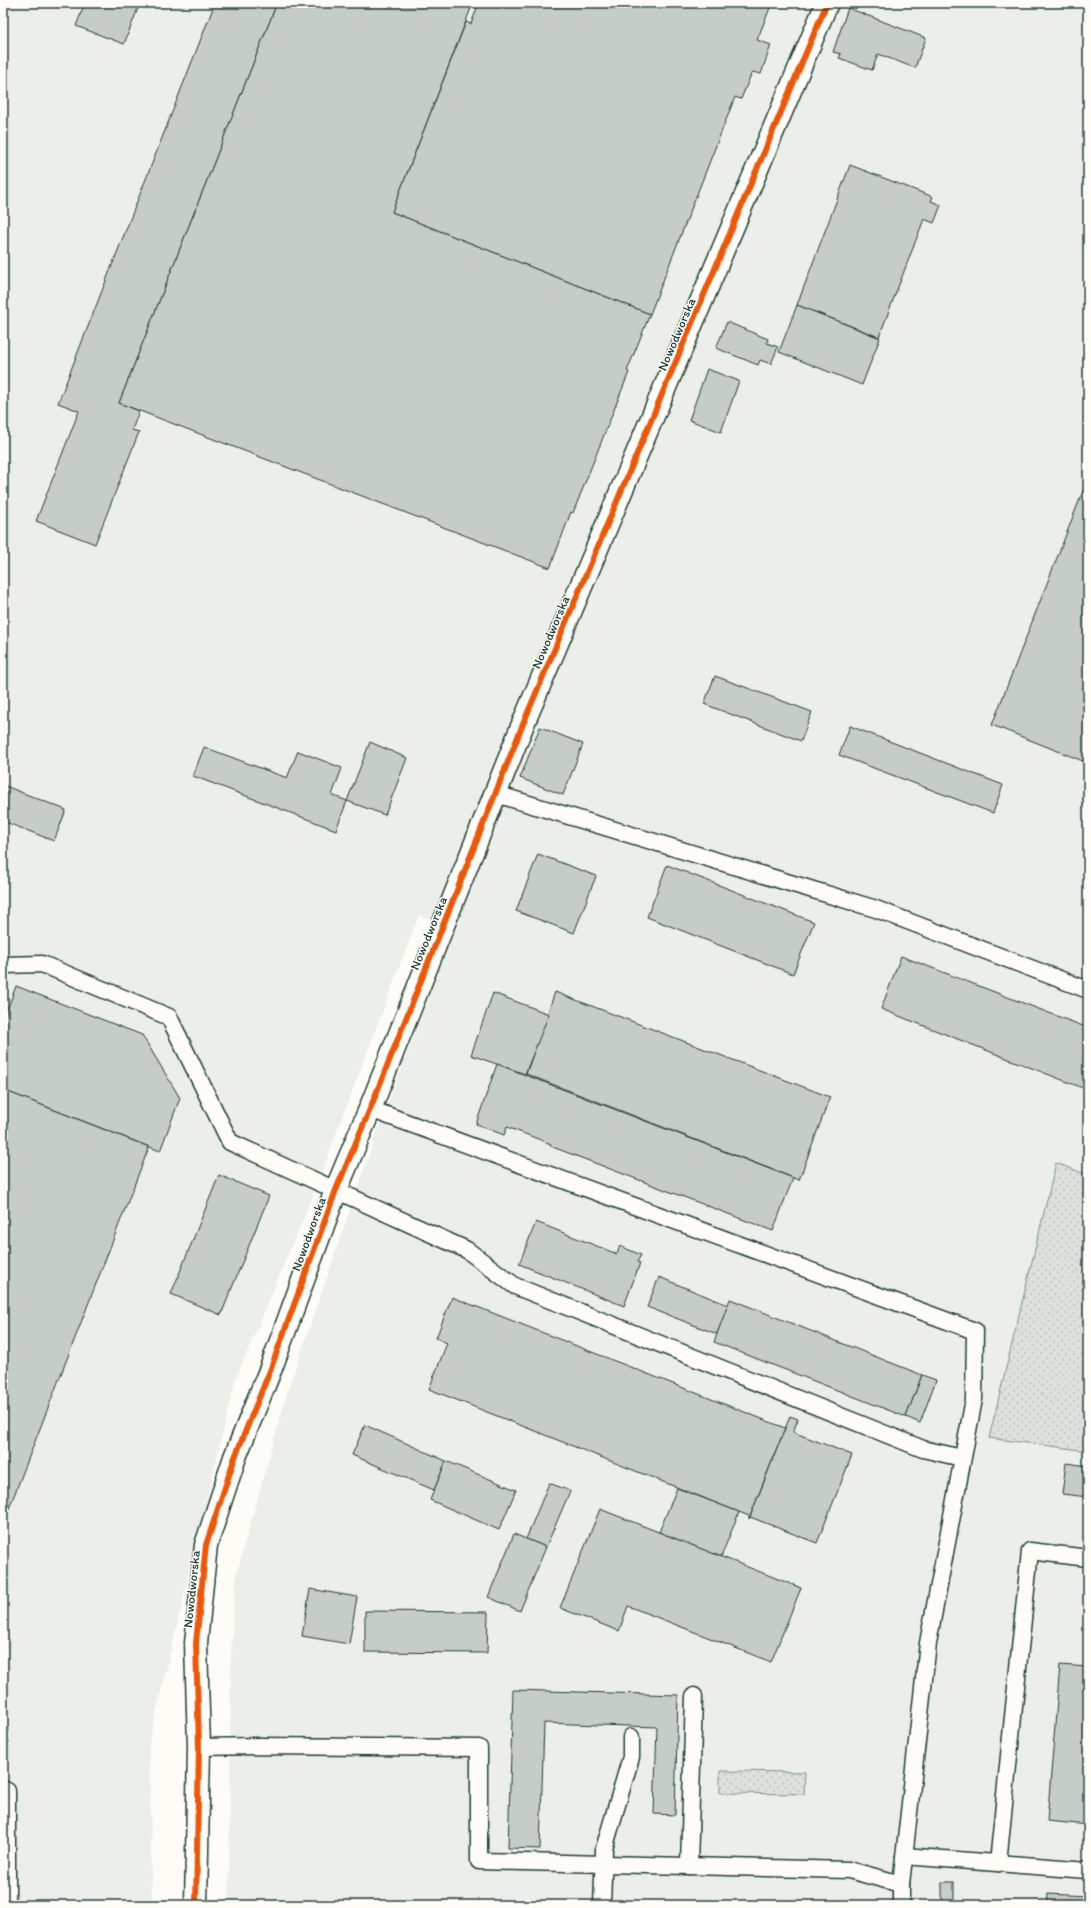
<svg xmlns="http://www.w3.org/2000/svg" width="1091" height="1908" viewBox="0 0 1091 1908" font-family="Itim,sans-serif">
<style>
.built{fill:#eceee9}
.green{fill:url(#green-dots);stroke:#7e8e88}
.building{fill:#c6cdc7;stroke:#1f3d34}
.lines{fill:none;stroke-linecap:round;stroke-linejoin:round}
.lane-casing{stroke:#1f3d34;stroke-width:19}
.street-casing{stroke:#1f3d34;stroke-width:25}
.lane{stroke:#fdfcf7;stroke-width:16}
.street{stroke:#fdfcf7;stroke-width:22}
.cycleway-casing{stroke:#fdfcf7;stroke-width:8}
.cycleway{stroke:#e8590c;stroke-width:6}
.labels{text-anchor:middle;stroke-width:3;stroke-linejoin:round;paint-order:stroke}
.street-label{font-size:13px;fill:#1f3d34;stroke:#fdfcf7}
</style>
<defs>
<pattern id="green-dots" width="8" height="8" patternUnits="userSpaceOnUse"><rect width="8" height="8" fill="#dde0db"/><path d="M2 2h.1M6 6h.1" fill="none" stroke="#bdc1bd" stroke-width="1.8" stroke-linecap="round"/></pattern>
</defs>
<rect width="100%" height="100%" fill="#fdfcf7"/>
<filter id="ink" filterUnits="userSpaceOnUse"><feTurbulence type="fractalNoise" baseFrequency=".025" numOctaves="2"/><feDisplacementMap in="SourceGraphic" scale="8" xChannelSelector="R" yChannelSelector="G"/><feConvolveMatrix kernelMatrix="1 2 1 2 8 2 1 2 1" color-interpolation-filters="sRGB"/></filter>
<g filter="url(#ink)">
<!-- built -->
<polygon class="built" points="3,3 1088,3 1088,1175 1057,1163 989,1438 1088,1451 1088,1905 229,1905 231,1657 236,1575 288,1390 379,1126 455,929 419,915 311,1200 235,1381 149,1742 152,1905 3,1905"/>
<!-- green -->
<g class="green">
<polygon points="1056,1163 1088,1175 1088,1451 989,1438"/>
<polygon points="720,1771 805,1772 804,1794 720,1793"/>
</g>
<!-- building -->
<g class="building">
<polygon points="85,3 140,3 124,44 76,26"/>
<polygon points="215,3 277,3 119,403 139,411 132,430 139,432 95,544 36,521 79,411 58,403"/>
<polygon points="277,3 473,3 392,212 650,314 627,371 629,372 573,513 571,512 550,568 119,403"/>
<polygon points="479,3 772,3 757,40 771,45 761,74 752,72 741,99 735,97 650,314 392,212 466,22 471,24"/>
<polygon points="848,8 926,38 915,68 878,54 872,70 839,58 841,54 833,52"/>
<polygon points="850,165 933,197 931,201 941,205 934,223 924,219 879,337 797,305"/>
<polygon points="797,305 880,338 862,385 779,352"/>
<polygon points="727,322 768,339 767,343 778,347 771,364 760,360 758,365 716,348"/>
<polygon points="707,369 739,381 721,432 689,420"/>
<polygon points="1088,478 1088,763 992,725"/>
<polygon points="715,676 812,712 801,741 704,704"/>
<polygon points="850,726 1003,785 993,813 839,755"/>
<polygon points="540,727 583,744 563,795 520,778"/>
<polygon points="370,742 407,758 385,815 347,801"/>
<polygon points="204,747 287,778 298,751 342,768 332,795 347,801 336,830 193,776"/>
<polygon points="3,785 66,810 54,841 3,821"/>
<polygon points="538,854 596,876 574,933 516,911"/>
<polygon points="667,865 814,922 793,974 647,917"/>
<polygon points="901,956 1088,1028 1088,1090 881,1009"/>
<polygon points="16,986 142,1035 180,1098 160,1151 3,1090 3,1021"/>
<polygon points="555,992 830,1097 799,1180 526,1074"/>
<polygon points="493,993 549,1014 525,1074 471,1055"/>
<polygon points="497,1064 793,1178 773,1231 550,1146 551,1144 507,1127 504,1135 476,1124"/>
<polygon points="3,1090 149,1147 3,1524"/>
<polygon points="219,1175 269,1196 221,1315 171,1294"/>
<polygon points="536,1222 617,1254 620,1246 641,1255 637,1262 640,1263 624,1306 519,1264"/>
<polygon points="659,1277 728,1305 717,1334 647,1307"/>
<polygon points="452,1297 785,1428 749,1519 749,1516 429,1389 447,1343 436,1338"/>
<polygon points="730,1299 922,1375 906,1417 714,1342"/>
<polygon points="922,1375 936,1380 920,1423 906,1417"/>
<polygon points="790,1416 798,1419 793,1432 852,1455 817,1543 750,1517"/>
<polygon points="365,1425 446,1461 434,1490 352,1455"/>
<polygon points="446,1461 516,1490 499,1530 430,1500"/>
<polygon points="1066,1463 1088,1466 1088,1497 1062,1494"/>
<polygon points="549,1483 570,1491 546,1547 526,1539"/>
<polygon points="677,1488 739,1512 721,1557 659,1532"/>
<polygon points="600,1509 801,1588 771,1662 628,1606 619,1631 560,1608"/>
<polygon points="514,1534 546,1547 520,1611 488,1597"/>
<polygon points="310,1589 357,1597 349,1644 302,1636"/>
<polygon points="365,1611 488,1612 487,1653 365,1652"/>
<polygon points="1060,1665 1088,1667 1088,1825 1047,1821"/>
<polygon points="513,1690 678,1695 675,1815 654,1814 657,1727 544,1723 540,1849 508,1848"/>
<rect x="942" y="1882" width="12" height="23"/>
<polygon points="1048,1894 1088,1896 1088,1905 1047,1905"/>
</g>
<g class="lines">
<!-- lane casing -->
<g class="lane-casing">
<g id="lane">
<polyline points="496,794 876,909 1088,990"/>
<polyline points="3,965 42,964 169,1017 230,1142 467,1250 515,1286 923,1449 962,1458"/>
<polyline points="370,1109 975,1331 974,1399 928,1643 901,1884 901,1905"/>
<polyline points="199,1747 260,1746 479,1748 479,1861 849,1870 901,1884"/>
<polyline points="3,1789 7,1791 7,1905"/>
<polyline points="904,1856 1088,1870"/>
<polyline points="998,1863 1030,1551 1088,1558"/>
<polyline points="689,1866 694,1696"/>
<polyline points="602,1905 604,1849 631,1757 631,1737"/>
</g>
</g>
<!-- street casing -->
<g class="street-casing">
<polyline id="street" points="196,1905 199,1747 196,1643 206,1545 235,1457 271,1368 336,1190 370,1109 523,724 827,3"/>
</g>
<!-- lane -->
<use href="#lane" class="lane"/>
<!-- street -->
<use href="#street" class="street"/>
<!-- cycleway casing -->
<g class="cycleway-casing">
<polyline id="cycleway" points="196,1905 199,1747 196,1643 206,1545 235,1457 271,1368 336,1190 370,1109 523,724 827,3"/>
</g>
<!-- cycleway -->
<use href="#cycleway" class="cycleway"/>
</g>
</g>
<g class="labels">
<!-- street labels -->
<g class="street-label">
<text transform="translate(676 334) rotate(-67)" y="5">Nowodworska</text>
<text transform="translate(550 632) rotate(-67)" y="5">Nowodworska</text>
<text transform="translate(428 933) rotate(-68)" y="5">Nowodworska</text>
<text transform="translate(308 1234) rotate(-70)" y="5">Nowodworska</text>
<text transform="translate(191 1589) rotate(-84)" y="5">Nowodworska</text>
</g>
</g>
<!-- margin -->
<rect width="1091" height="1908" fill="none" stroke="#fdfcf7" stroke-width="16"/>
<rect x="8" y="8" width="1075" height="1892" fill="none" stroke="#1f3d34" stroke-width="1.5" filter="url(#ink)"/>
</svg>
